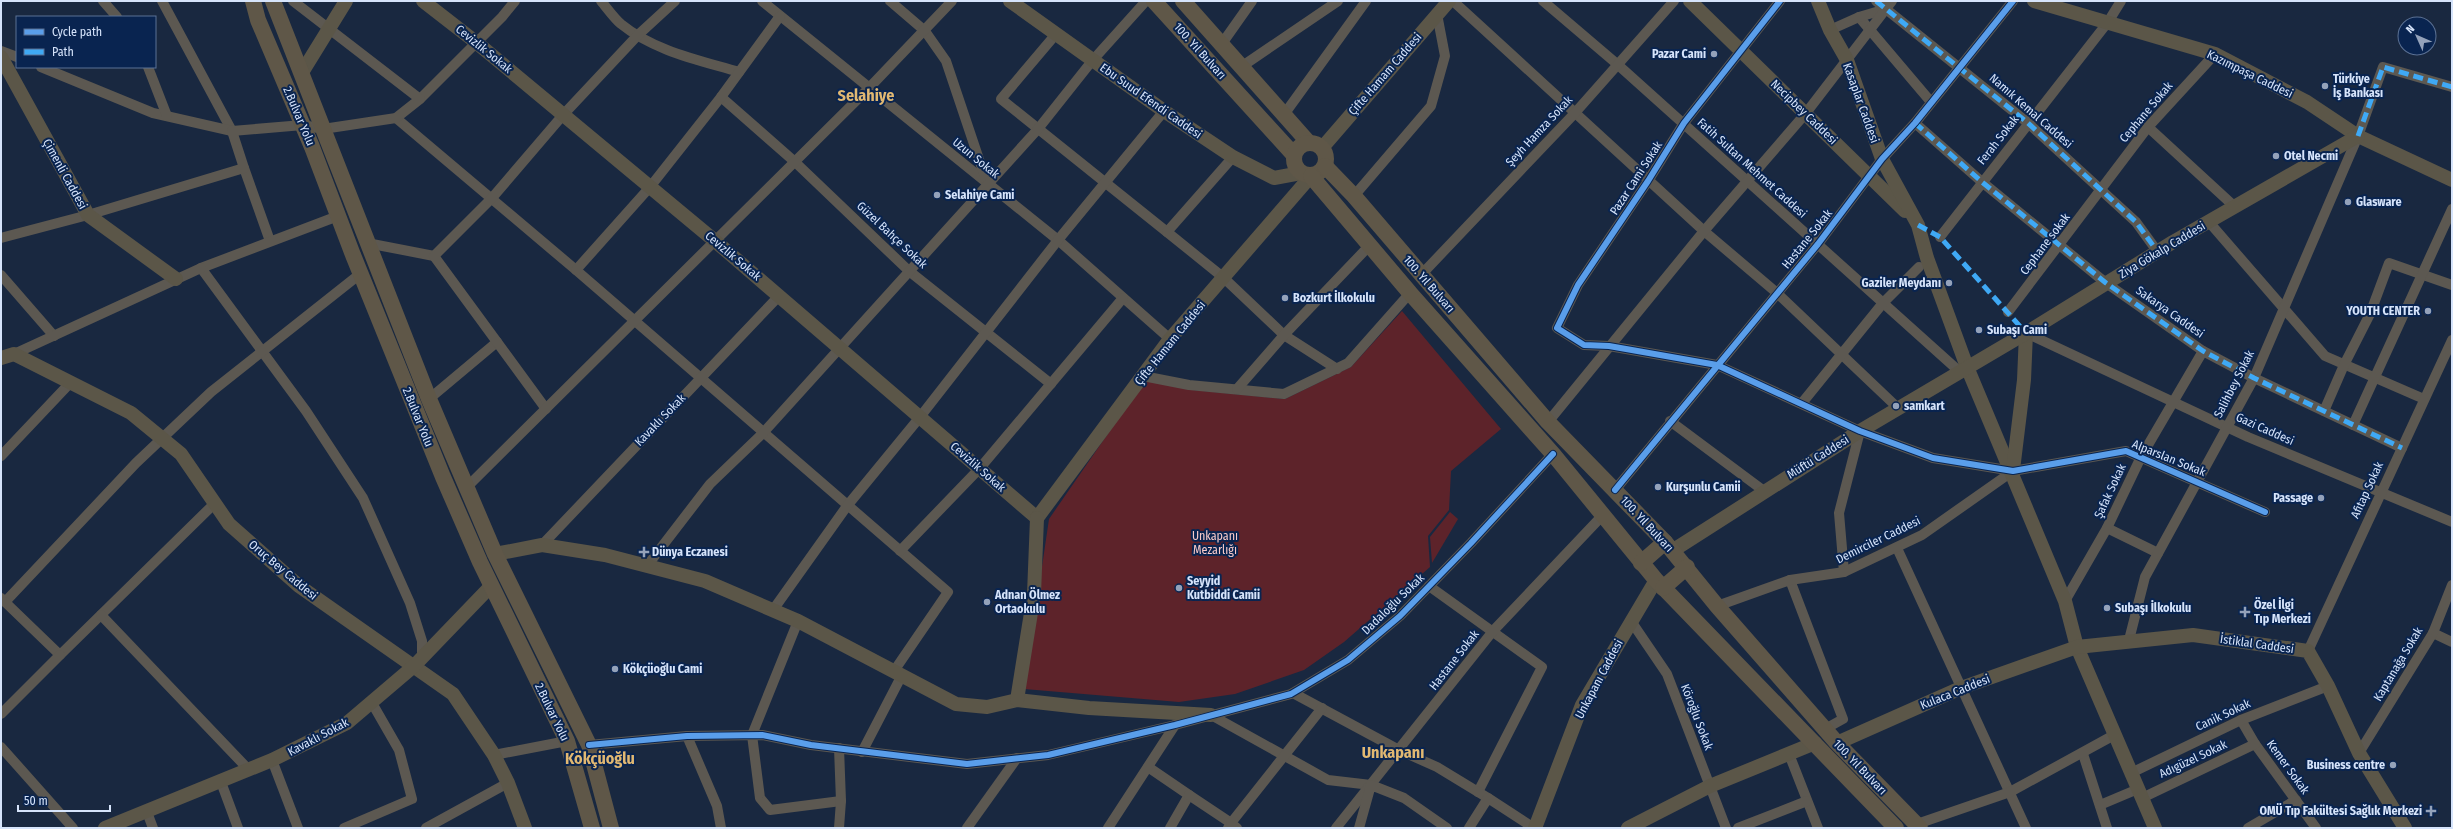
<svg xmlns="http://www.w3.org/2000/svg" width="2453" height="829" viewBox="0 0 2453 829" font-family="'Fira Sans Condensed',sans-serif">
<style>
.green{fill:#5d232a}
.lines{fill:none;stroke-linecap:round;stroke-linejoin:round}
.street{stroke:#5c5851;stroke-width:10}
.secondary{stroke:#5b5648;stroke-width:14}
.primary{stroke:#5f5748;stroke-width:16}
.quiet{stroke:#3fa9f5;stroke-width:5;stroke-dasharray:10 5;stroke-linecap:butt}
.cycleway-casing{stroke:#092450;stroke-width:8}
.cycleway{stroke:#5a9eea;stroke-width:6}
.poi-dot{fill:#94a2ba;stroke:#092450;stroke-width:1.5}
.labels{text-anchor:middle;stroke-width:4;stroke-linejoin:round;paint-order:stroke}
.street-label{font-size:12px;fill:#d6e4fb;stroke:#092450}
.poi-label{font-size:12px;font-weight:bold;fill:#d6e4fb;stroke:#092450;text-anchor:start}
.park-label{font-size:12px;fill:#f8cac9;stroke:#092450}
.district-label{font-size:16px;font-weight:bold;fill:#e1b872;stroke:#092450}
</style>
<rect width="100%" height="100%" fill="#192840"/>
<!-- green -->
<g class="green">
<polygon points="1402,311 1501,429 1451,471 1449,510 1428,536 1430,567 1344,642 1304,670 1235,694 1179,702 1024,689 1049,519 1145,380 1193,390 1285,399 1351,367"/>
<polygon points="1450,512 1458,519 1432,563 1430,537"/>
</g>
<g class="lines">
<!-- street -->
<g class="street">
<polyline points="103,1 117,17"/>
<polyline points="162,1 232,131"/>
<path d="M601 1C607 8 614 18 621 24 654 51 699 60 739 72"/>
<polyline points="762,1 1058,240 1170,339"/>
<polyline points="890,1 925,31 946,61 987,183"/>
<polyline points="1453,1 1704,231 1777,293 1899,409"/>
<polyline points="1543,1 1617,64 1960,372"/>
<polyline points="1780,1 1684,123 1648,181 1578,285 1557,328 1584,345 1609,346 1717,365 1860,431 1933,458 2013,471 2126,451 2265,512"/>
<polyline points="1876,1 2028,123 2136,222 2157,251"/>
<polyline points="1859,17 1931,102"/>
<polyline points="1830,30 1859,17 1886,9"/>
<polyline points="1056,34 1001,99 1167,232"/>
<polyline points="1221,45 1252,1"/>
<polyline points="1,51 17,57"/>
<polyline points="41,67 153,113 232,131"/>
<polyline points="148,67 167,116"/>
<polyline points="1241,67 1338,1"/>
<polyline points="721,97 795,162 909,271 1051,384"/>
<polyline points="420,99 502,17 515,1"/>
<polyline points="1283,116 1366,1"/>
<polyline points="396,118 576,270 948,592 894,671"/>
<polyline points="1915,123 1982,182 2106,283 2203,351 2254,378 2402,448"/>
<polyline points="2148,127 2235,207"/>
<polyline points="1233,157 1167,232 1224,278 1284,335 1337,369"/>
<polyline points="244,168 270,241"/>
<polyline points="1354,196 1431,106 1445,56 1437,14"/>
<polyline points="338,216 201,268 306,411 363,498 410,603 422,641 422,659"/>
<polyline points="2209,222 2325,356 2424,399"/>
<polyline points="1940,237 2108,22 2121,1"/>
<polyline points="1,238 88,215 244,168 232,131 303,125 323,129 396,118 420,99 293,1"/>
<polyline points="367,243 434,256"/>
<polyline points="576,270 650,187 721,97 780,16"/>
<polyline points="1,275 54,336"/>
<polyline points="1421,275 1574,114 1674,1"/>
<polyline points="2008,312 2148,127 2215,54"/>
<polyline points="2026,333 2248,437 2452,522"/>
<polyline points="14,354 201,268"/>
<polyline points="1143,376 1189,385 1284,394 1348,363 1410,293"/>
<polyline points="1237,389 1284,335 1370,245"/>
<polyline points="429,399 497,342"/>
<polyline points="1802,403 1883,303 1919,267"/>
<polyline points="546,409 434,256 492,198 563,115 638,35 675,1"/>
<polyline points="2324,411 2344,365 2370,314 2389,263 2452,285"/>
<polyline points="1670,421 1764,491"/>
<polyline points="1548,422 1704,231 1806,113 1892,1"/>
<polyline points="2353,425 2452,209"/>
<polyline points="1,456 71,382"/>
<polyline points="467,487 869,88 952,1"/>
<polyline points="1615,490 1818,244 1882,159 1915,123 2013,1"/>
<polyline points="2107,528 2158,553"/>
<polyline points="542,545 779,296"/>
<polyline points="1897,548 2026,828"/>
<polyline points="900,551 980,468 1123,298"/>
<polyline points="647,566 710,484 763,433 1038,129 1092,61 1146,1"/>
<polyline points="1844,572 1839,513 1860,431"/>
<polyline points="1790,580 1843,719 1825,729"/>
<polyline points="1429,586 1542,667 1478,792"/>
<polyline points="1,598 5,602 136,463 211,392 360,274"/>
<polyline points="2065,601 2107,528 2141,457 2203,351"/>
<polyline points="5,602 60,655 215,503"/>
<polyline points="1717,606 1790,580 1844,572 1922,535 2013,471"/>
<polyline points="773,610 847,506 920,417 1058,240 1164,111"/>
<polyline points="101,615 249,770"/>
<polyline points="798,621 752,735 760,798 770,810 841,801"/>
<polyline points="1631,621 1667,674 1726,828"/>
<polyline points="2433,633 2452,642"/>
<polyline points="2129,640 2145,577 2254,378 2358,136 2383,67 2452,87"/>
<polyline points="2308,651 2452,340"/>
<polyline points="1293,693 1399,750 1437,767 1488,798"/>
<polyline points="1,714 60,655"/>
<polyline points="1211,715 1328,780 1371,785"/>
<polyline points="2241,720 2255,744 2316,828"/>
<polyline points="687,736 717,806 721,828"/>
<polyline points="589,745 687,736 762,735 811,745 967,764 1048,755 1175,725 1291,694 1348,660 1400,616 1471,543 1553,454"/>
<polyline points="1,747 73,828"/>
<polyline points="839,748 841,801 839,828"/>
<polyline points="862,752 902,675"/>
<polyline points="2359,753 2433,633 2452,585"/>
<polyline points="1789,754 1818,828"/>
<polyline points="2083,754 2107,828"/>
<polyline points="494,755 567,741"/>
<polyline points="272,760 298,828"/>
<polyline points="1148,767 1189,795 1170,828"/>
<polyline points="2131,773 2241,720 2328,686"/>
<polyline points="221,782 238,828"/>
<polyline points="1189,795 1231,823 1228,828"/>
<polyline points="2142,798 2255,744"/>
<polyline points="2100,805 2138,789"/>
<polyline points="147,812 153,828"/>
<polyline points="1917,824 2010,792 2116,734"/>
<polyline points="344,828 412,799 399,750 372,703"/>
<polyline points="426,828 508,783"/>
<polyline points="967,828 1017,758"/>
<polyline points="1108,828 1175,725"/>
<polyline points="1237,828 1231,823 1322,708"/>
<polyline points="1336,828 1493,631 1602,516"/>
<polyline points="1359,828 1371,785 1404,798 1447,828"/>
<polyline points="1469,828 1488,798 1534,828"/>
<polyline points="1738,828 1807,801"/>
<polyline points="2248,828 2296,800"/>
</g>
<!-- secondary -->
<g class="secondary">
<polyline points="423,1 477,43 715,241 1037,518"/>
<polyline points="1010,1 1164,111 1233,157 1274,178 1301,173"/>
<polyline points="1690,1 1905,211"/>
<polyline points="1818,1 1830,30 1847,60 1882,159 1918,225 1927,258 1967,367 2065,601 2077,647 2155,828"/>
<polyline points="2034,1 2215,54 2307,102 2358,136 2452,180"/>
<polyline points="1,57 88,215 176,279"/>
<polyline points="301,74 346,1"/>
<polyline points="1322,148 1449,1"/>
<polyline points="1,358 14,354 131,413 181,454 229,524 299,586 453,694 494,755 508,783 525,828"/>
<polyline points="2013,470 2024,380 2026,333"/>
<polyline points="1037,518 1170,339 1311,176"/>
<polyline points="1672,551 1860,431 2026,333 2173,242 2358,136"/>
<polyline points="495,554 542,545 605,555 705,581 798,621 956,704 987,707 1017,700 1089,708 1211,715"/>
<polyline points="1017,700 1034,594 1037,518"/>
<polyline points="1837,743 1961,688 2077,647 2193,635 2308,651 2328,686 2359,753 2405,828"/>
<polyline points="105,828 272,760 347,723 414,666 491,586"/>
<polyline points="1535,828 1582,705 1656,580"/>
<polyline points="1628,828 1710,786 1815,743"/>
</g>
<!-- primary -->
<g class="primary">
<polyline points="253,1 258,20 312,147 353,255 443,477 480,562 567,741 592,828"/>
<polyline points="273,1 429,399 495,554 589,745 611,828"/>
<polyline points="1154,1 1294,155"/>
<polyline points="1183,1 1309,143"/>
<circle cx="1310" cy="159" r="16"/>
<polyline points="1325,166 1354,196 1548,422 1665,542 1717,606 1837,743 1920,828"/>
<polyline points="1311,176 1410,293 1553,454 1656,580 1896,828"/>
<polyline points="1641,563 1665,542"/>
<polyline points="1663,588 1687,567"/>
</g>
<!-- quiet -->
<g class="quiet">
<polyline points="1876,1 2028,123 2136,222 2157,251"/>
<polyline points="1915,123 1982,182 2106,283 2203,351 2254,378 2402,448"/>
<polyline points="2358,136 2383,67 2452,87"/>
<polyline points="1918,225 1940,237 2026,333"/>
</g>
<!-- cycleway casing -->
<g class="cycleway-casing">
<g id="cycleway">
<polyline points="1780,1 1684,123 1648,181 1578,285 1557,328 1584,345 1609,346 1717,365 1860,431 1933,458 2013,471 2126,451 2265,512"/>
<polyline points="1615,490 1818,244 1882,159 1915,123 2013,1"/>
<polyline points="589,745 687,736 762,735 811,745 967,764 1048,755 1175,725 1291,694 1348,660 1400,616 1471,543 1553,454"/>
</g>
</g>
<!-- cycleway -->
<use href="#cycleway" class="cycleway"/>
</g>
<!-- markers -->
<g class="poi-dot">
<circle cx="1714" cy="54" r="4"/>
<circle cx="2325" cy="86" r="4"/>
<circle cx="2276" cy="156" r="4"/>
<circle cx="937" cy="195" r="4"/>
<circle cx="2348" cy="202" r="4"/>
<circle cx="1949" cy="283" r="4"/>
<circle cx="1285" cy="298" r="4"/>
<circle cx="2428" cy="311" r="4"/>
<circle cx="1979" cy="330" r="4"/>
<circle cx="1896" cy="406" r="4"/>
<circle cx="1658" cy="487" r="4"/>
<circle cx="2321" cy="498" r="4"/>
<path d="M642 546h4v4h4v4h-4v4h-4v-4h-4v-4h4z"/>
<circle cx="1179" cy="588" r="4"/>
<circle cx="987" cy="602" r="4"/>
<circle cx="2107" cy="608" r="4"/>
<path d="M2243 606h4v4h4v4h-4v4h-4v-4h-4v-4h4z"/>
<circle cx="615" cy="669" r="4"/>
<circle cx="2393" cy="765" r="4"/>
<path d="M2429 805h4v4h4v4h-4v4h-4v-4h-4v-4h4z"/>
</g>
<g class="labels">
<!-- street labels -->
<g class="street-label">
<text transform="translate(484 49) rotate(39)" y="4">Cevizlik Sokak</text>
<text transform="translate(1200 51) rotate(48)" y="4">100. Yıl Bulvarı</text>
<text transform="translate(1385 74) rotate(-49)" y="4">Çifte Hamam Caddesi</text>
<text transform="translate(2250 74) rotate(26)" y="4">Kazımpaşa Caddesi</text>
<text transform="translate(1151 101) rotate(35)" y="4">Ebu Suud Efendi Caddesi</text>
<text transform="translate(1861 103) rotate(70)" y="4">Kasaplar Caddesi</text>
<text transform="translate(2031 111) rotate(41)" y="4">Namık Kemal Caddesi</text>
<text transform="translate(1804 112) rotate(44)" y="4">Necipbey Caddesi</text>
<text transform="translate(2146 112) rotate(-50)" y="4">Cephane Sokak</text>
<text transform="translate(299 116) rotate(67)" y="4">2.Bulvar Yolu</text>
<text transform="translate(1539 131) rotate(-47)" y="4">Şeyh Hamza Sokak</text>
<text transform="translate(1998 140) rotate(-52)" y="4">Ferah Sokak</text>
<text transform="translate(976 158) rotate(39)" y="4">Uzun Sokak</text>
<text transform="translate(1752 168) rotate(42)" y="4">Fatih Sultan Mehmet Caddesi</text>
<text transform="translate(65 174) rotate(61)" y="4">Çimenli Caddesi</text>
<text transform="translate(1636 178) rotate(-57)" y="4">Pazar Cami Sokak</text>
<text transform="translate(892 235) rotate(43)" y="4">Güzel Bahçe Sokak</text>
<text transform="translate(1807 239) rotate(-51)" y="4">Hastane Sokak</text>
<text transform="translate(2045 244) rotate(-53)" y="4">Cephane sokak</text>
<text transform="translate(2162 250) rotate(-31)" y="4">Ziya Gökalp Caddesi</text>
<text transform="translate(733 256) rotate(40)" y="4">Cevizlik Sokak</text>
<text transform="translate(1429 284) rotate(49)" y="4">100. Yıl Bulvarı</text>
<text transform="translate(2170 312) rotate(35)" y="4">Sakarya Caddesi</text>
<text transform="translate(1170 343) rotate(-51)" y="4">Çifte Hamam Caddesi</text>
<text transform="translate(2234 384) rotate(-63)" y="4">Salihbey Sokak</text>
<text transform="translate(418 417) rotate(68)" y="4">2.Bulvar Yolu</text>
<text transform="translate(660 420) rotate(-46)" y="4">Kavaklı Sokak</text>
<text transform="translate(2265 429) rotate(24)" y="4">Gazi Caddesi</text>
<text transform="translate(1818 457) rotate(-32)" y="4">Müftü Caddesi</text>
<text transform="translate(2169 458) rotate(22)" y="4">Alparslan Sokak</text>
<text transform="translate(978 467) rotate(41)" y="4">Cevizlik Sokak</text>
<text transform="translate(2367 490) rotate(-65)" y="4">Afitap Sokak</text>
<text transform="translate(2110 491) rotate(-65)" y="4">Şafak Sokak</text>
<text transform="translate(1647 524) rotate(47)" y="4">100. Yıl Bulvarı</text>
<text transform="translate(1878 540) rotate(-26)" y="4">Demirciler Caddesi</text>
<text transform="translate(283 570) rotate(40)" y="4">Oruç Bey Caddesi</text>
<text transform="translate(1393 604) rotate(-44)" y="4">Dadaloğlu Sokak</text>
<text transform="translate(2257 644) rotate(8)" y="4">İstiklal Caddesi</text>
<text transform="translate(1454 660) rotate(-52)" y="4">Hastane Sokak</text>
<text transform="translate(2398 664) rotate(-59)" y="4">Kaptanağa Sokak</text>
<text transform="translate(1599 679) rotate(-62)" y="4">Unkapanı Caddesi</text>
<text transform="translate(1955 692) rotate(-22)" y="4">Kulaca Caddesi</text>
<text transform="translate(552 712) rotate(64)" y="4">2.Bulvar Yolu</text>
<text transform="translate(2223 715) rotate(-25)" y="4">Canik Sokak</text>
<text transform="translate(1697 717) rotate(69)" y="4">Köroğlu Sokak</text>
<text transform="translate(318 737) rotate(-28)" y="4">Kavaklı Sokak</text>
<text transform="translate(2193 759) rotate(-25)" y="4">Adıgüzel Sokak</text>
<text transform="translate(1860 767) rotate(46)" y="4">100. Yıl Bulvarı</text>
<text transform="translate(2288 767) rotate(54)" y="4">Kemer Sokak</text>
</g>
<!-- poi labels -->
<g class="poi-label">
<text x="1706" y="58" text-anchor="end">Pazar Cami</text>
<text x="2333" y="83">Türkiye<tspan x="2333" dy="14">İş Bankası</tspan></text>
<text x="2284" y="160">Otel Necmi</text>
<text x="945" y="199">Selahiye Cami</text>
<text x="2356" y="206">Glasware</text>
<text x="1941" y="287" text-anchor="end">Gaziler Meydanı</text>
<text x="1293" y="302">Bozkurt İlkokulu</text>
<text x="2420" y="315" text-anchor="end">YOUTH CENTER</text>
<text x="1987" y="334">Subaşı Cami</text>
<text x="1904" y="410">samkart</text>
<text x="1666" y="491">Kurşunlu Camii</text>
<text x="2313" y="502" text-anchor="end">Passage</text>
<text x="652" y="556">Dünya Eczanesi</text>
<text x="1187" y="585">Seyyid<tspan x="1187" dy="14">Kutbiddi Camii</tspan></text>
<text x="995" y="599">Adnan Ölmez<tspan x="995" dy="14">Ortaokulu</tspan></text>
<text x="2254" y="609">Özel İlgi<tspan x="2254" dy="14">Tıp Merkezi</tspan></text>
<text x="2115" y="612">Subaşı İlkokulu</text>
<text x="623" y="673">Kökçüoğlu Cami</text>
<text x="2385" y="769" text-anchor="end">Business centre</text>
<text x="2422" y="815" text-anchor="end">OMÜ Tıp Fakültesi Sağlık Merkezi</text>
</g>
<!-- park labels -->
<g class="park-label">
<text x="1215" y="540">Unkapanı<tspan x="1215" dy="14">Mezarlığı</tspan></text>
</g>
<!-- district labels -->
<g class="district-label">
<text x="866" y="101">Selahiye</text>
<text x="1393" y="758">Unkapanı</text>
<text x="600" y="764">Kökçüoğlu</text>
</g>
</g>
<!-- border -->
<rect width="2453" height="829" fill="none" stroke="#d6e4fb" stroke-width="4"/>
<!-- legend -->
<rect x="16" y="16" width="140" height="52" fill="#092450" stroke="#5b7194"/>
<rect x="24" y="29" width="20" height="6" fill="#5a9eea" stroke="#5b7194"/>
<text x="52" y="36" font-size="12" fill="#d6e4fb">Cycle path</text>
<rect x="24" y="49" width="20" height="6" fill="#3fa9f5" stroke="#5b7194"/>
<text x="52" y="56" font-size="12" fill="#d6e4fb">Path</text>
<!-- north arrow -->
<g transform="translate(2417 36) rotate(315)"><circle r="19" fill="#092450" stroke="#5b7194"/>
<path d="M0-3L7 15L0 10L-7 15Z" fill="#94a2ba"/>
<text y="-6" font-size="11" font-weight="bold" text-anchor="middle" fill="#d6e4fb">N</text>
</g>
<!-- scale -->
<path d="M18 805v6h92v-6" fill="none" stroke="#d6e4fb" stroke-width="2"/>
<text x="24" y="805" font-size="12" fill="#d6e4fb" stroke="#092450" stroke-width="3" paint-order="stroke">50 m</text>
</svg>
